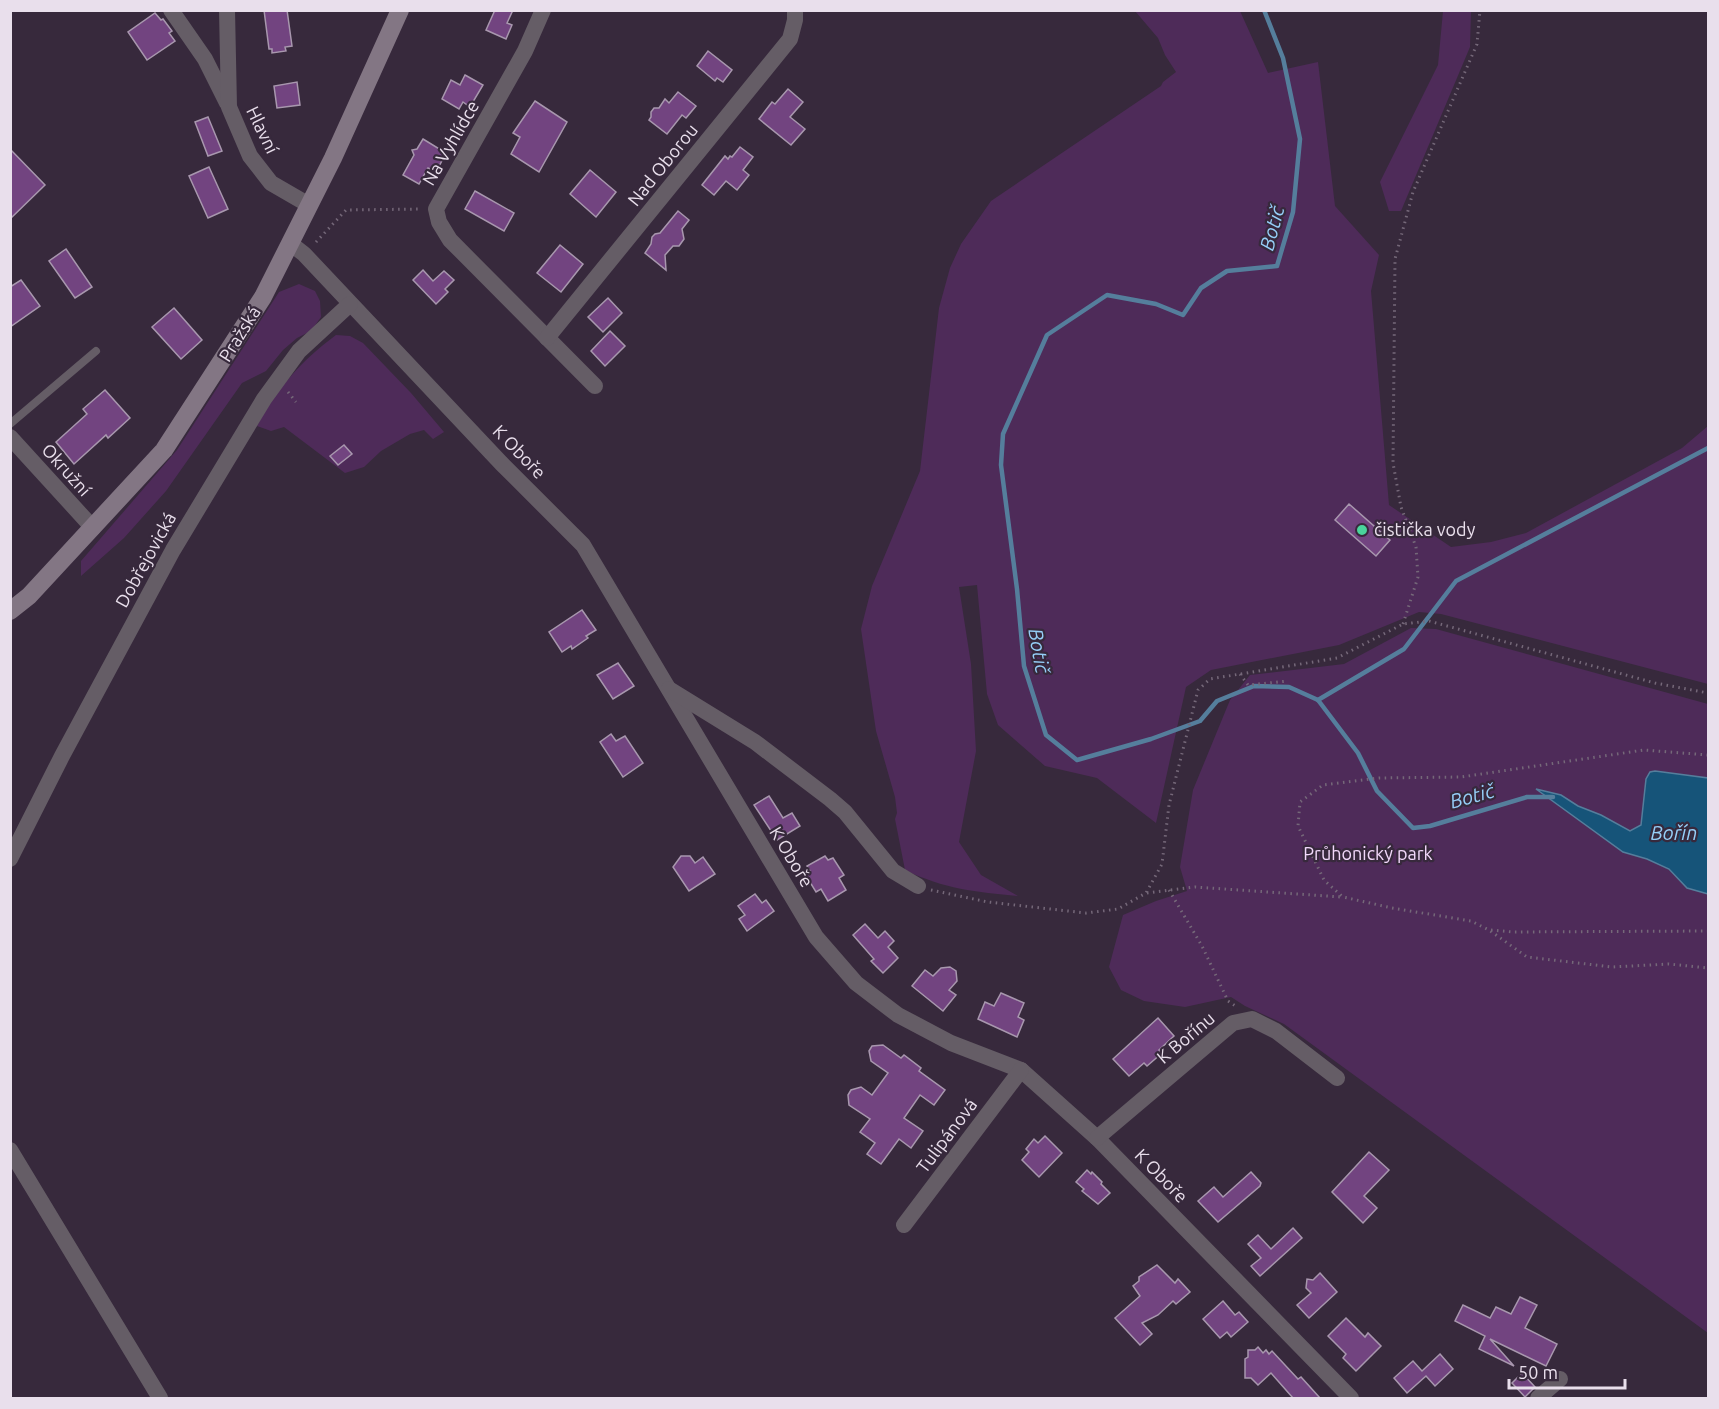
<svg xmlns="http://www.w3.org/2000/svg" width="1719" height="1409" viewBox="0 0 1719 1409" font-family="Ubuntu,sans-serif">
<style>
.green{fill:#4e2b59}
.water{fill:#165479;stroke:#557e9c;stroke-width:1.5}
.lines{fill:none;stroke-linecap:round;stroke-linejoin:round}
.stream{stroke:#557e9c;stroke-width:4.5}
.building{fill:#724480;stroke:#a897ae;stroke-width:1.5}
.path{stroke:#756879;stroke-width:3;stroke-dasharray:1.5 4.5;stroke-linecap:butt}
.lane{stroke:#655d66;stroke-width:8}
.street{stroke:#655d66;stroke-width:16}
.secondary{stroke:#837684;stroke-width:18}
.poi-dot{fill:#4ad49c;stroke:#37293c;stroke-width:2}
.labels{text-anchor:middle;stroke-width:4.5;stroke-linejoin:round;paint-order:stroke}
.street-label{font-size:18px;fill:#e9dfec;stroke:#37293c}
.poi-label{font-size:18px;fill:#e9dfec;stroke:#37293c;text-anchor:start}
.park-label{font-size:18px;fill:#f2d8fb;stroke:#37293c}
.water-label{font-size:20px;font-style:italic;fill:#96cff8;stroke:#37293c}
</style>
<rect width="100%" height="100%" fill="#37293c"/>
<!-- green -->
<g class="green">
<path d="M1135 11H1240L1268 73 1318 62 1335 206 1379 255 1371 291 1389 505 1451 547 1491 542 1526 533 1682 448 1708 426V684L1441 614 1419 612 1339 645 1211 670 1186 687 1156 823 1097 778 1045 766 998 725 987 694 977 585 959 587 971 664 976 751 959 842 981 875 1018 896C976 892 944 889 905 870L895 819 897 813 895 797 876 731 861 629 872 586 920 471 939 308 950 268 961 244 991 201 1161 86 1163 82 1176 72 1165 55 1158 38Z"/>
<polygon points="1443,11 1471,11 1470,47 1401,211 1389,211 1380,182 1438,65"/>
<polygon points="299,284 315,291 320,301 321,317 311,331 297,338 283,350 266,371 242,383 166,491 124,538 81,576 81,561 177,450 279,292"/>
<path d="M336 335 350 336 363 343 411 393 444 432 433 439 424 430 410 434 381 451 364 467 345 473 284 427 271 431 257 426C278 387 301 361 336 335Z"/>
<polygon points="1411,628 1436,629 1708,704 1708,778 1655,771 1650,772 1646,780 1642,825 1630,831 1601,815 1578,806 1561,795 1623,852 1647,859 1669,869 1687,888 1708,894 1708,1333 1284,1024 1245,1006 1231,997 1185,1007 1144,1001 1121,990 1109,967 1123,915 1156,901 1187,891 1180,867 1193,790 1230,700 1250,675 1344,664"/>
</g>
<!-- water -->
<polygon class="water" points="1655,771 1708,778 1708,894 1687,888 1669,869 1647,859 1623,852 1536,789 1561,795 1578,806 1601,815 1630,831 1641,825 1646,779 1650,772"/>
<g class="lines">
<!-- stream -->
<g class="stream">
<polyline points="1264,10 1283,58 1300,139 1293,212 1277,266 1227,271 1201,288 1183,315 1156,304 1107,295 1047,335 1003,434 1001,465 1017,589 1024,666 1046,735 1077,760 1151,739 1200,721 1217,701 1254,686 1289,687 1318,700 1358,753 1377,791 1413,828 1430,826 1527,797 1553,797"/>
<polyline points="1318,700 1404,649 1456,581 1708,448"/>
</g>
</g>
<!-- building -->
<g class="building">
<polygon points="264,10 287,10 292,46 285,47 286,51 272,53 272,49 269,49"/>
<polygon points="495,10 513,10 507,23 512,25 506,39 486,30"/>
<polygon points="155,13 161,20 163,19 172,31 169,33 175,41 147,60 128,32"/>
<polygon points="708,51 732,70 723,82 717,78 715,81 697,66"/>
<polygon points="465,75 483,85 470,107 463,102 459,109 442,99 451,80 460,85"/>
<polygon points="297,82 300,105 277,108 274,86"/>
<polygon points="788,89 803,102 790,117 805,129 791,145 759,119 772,102 775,104"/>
<polygon points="678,92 696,106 686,118 682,115 667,134 649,120 651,117 651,112 654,108 659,108 665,99 669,103"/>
<polygon points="535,101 567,122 539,172 511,154 520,137 513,133"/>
<polygon points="208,117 222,151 208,156 195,122"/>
<polygon points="423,139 446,153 436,172 428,168 419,184 403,175 414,155 412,150 417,149"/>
<polygon points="740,147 753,157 743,170 749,175 737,190 726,181 714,195 702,185 725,156 728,159 730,156 732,157"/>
<polygon points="10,149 45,185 10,219"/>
<polygon points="209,167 228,209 208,218 189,176"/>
<polygon points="590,170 616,192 596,217 570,194"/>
<polygon points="475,191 514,213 504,231 465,209"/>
<polygon points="678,211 689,220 682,229 684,239 679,246 673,246 665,255 666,270 645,253 651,244 652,237 655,234 660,233"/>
<polygon points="560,245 583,264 561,292 537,273"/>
<polygon points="66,249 92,287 75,298 49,261"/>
<polygon points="423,270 433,281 444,271 454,280 445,289 448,292 436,304 413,280"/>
<polygon points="21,280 40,306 10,327 10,287"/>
<polygon points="608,298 622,313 603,332 588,317"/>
<polygon points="174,308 202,340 181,359 152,327"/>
<polygon points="610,331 625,346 605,366 591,351"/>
<polygon points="105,390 130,418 108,438 106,435 74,464 56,442 87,414 83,409"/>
<polygon points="344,445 352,454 338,465 330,456"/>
<polygon points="1349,504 1390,540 1376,556 1335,520"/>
<polygon points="582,610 596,630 586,636 588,638 572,649 571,646 562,652 549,632"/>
<polygon points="618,663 634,686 613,699 597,675"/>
<polygon points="611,734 616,741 625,736 643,763 623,777 600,742"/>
<polygon points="769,796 783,818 792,813 800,826 777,840 754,805"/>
<polygon points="681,856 690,856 695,863 703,857 715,874 689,891 673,867"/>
<polygon points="825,856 828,860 833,858 844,875 839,878 846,890 828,901 821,889 816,892 805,874 810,871 807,866"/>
<polygon points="755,894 762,903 766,900 774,911 747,931 739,919 745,915 738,906"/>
<polygon points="865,924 878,938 885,931 894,941 888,947 898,958 883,973 871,961 874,959 853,935"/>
<polygon points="950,967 956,971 957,981 949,990 956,995 943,1011 912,986 925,970 933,976 941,968"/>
<polygon points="1001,993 1024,1003 1018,1017 1024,1020 1017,1037 978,1019 985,1002 994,1006"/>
<polygon points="1158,1018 1174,1036 1159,1050 1162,1053 1147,1066 1144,1063 1129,1076 1113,1059"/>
<polygon points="883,1045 901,1058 904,1055 921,1068 919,1071 945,1090 934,1105 920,1095 904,1118 923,1131 911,1148 899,1139 881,1164 867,1154 875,1143 860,1132 870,1119 849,1105 848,1095 851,1090 861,1087 872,1095 888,1073 871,1061 869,1051 872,1046"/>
<polygon points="1045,1136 1062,1153 1039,1177 1022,1160 1029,1152 1026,1149 1034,1139 1038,1143"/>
<polygon points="1369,1152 1389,1170 1364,1196 1377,1208 1363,1223 1332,1192"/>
<polygon points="1087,1170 1091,1174 1092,1172 1102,1182 1101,1184 1110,1193 1098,1204 1082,1191 1084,1189 1076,1182"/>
<polygon points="1251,1172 1261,1183 1260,1186 1218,1222 1198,1201 1214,1187 1223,1197"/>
<polygon points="1293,1228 1302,1238 1260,1276 1251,1266 1261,1258 1248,1244 1258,1235 1271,1249"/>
<polygon points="1157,1265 1175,1283 1178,1279 1190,1292 1176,1304 1173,1301 1158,1315 1142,1323 1152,1334 1140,1345 1115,1318 1140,1296 1133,1286 1139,1281 1139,1277"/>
<polygon points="1320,1273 1337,1292 1309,1318 1297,1305 1311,1293 1306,1288 1307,1279 1313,1280"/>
<polygon points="1520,1297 1537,1305 1525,1328 1557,1344 1546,1366 1490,1339 1514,1366 1479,1349 1485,1336 1455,1321 1463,1305 1490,1318 1496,1307 1511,1314"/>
<polygon points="1223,1301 1235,1315 1239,1312 1248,1322 1231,1337 1227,1332 1220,1338 1203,1319"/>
<polygon points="1346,1318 1365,1337 1368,1333 1381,1346 1356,1371 1343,1358 1346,1354 1328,1336"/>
<polygon points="1258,1347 1263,1353 1266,1350 1269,1354 1272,1351 1298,1379 1301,1377 1320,1398 1293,1398 1271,1373 1258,1385 1251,1378 1245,1378 1245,1359 1248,1357 1248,1350 1255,1350"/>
<polygon points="1440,1354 1453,1369 1435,1386 1426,1376 1407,1393 1394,1378 1413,1361 1422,1371"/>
<polygon points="1522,1373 1535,1387 1525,1397 1512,1383"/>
</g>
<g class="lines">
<!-- path -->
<g class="path">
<polyline points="316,242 346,210 422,209"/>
<polyline points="288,392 296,402"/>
<polyline points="1403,624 1418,577 1416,547 1401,507 1393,463 1395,259 1413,192 1477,44 1480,10"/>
<polyline points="1240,674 1248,685 1288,681"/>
<polyline points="1708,755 1644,750 1461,777 1379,778 1323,785 1300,802 1298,826 1324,880 1343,897 1392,908 1471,921 1489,930 1527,957 1612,967 1669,964 1708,968"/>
<polyline points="931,890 988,902 1086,913 1118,909 1146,893 1162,864 1169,805 1198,690 1210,679 1337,658 1403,624 1429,621 1655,683 1708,693"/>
<polyline points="1169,890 1202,946 1228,1001 1237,1007"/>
<polyline points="1147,893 1195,887 1341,897"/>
<polyline points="1491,930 1513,932 1708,931"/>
</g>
<!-- lane -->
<polyline class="lane" points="10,424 96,351"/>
<!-- street -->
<g class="street">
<polyline points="171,10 205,59 227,103"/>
<polyline points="227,10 229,107 250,156 271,183 309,205"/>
<polyline points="543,10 525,51 436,209 439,222 450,240 595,386"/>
<polyline points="290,243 304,254 501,463 583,545 816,937 856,983 898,1015 951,1043 1021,1070 1097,1138 1351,1398"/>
<polyline points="547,338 790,39 795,20 795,10"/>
<polyline points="10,437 93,528"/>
<polyline points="669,689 755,742 830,799 845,812 893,871 918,886"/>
<polyline points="10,859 62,756 173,550 264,399 299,351 350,304"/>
<polyline points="1097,1138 1233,1023 1252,1019 1276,1031 1337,1078"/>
<polyline points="10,1150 160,1398"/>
<polyline points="904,1225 1021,1070"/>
<polyline points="1538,1398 1560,1379"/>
</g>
<!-- secondary -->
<polyline class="secondary" points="10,611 29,596 164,450 263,297 333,158 400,10"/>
</g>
<!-- markers -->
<circle class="poi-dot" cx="1362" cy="530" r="6"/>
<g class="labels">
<!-- street labels -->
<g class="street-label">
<text transform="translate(262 130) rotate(64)" y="6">Hlavní</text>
<text transform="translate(451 143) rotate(-60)" y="6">Na Vyhlídce</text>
<text transform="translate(663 165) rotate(-51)" y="6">Nad Oborou</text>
<text transform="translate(240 334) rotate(-58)" y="6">Pražská</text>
<text transform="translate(519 452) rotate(46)" y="6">K Oboře</text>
<text transform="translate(66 470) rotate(48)" y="6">Okružní</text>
<text transform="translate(146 560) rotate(-61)" y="6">Dobřejovická</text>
<text transform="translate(791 857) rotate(59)" y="6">K Oboře</text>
<text transform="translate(1186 1038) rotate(-40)" y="6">K Bořínu</text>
<text transform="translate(947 1136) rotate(-53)" y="6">Tulipánová</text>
<text transform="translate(1161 1176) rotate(46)" y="6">K Oboře</text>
</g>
<!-- poi labels -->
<g class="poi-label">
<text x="1374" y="536">čistička vody</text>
</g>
<!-- park labels -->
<g class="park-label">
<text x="1368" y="860">Průhonický park</text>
</g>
<!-- water labels -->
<g class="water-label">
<text transform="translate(1272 228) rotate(-75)" y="7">Botič</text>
<text transform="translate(1039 651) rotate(80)" y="7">Botič</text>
<text transform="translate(1472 796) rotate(-15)" y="7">Botič</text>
<text x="1674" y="840">Bořín</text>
</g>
</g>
<!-- border -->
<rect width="1719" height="1409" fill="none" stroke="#e9dfec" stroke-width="24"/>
<!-- scale -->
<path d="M1509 1379v9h116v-9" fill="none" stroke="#e9dfec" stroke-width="3"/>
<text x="1518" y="1379" font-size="18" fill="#e9dfec" stroke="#37293c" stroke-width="4.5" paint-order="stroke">50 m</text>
</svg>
